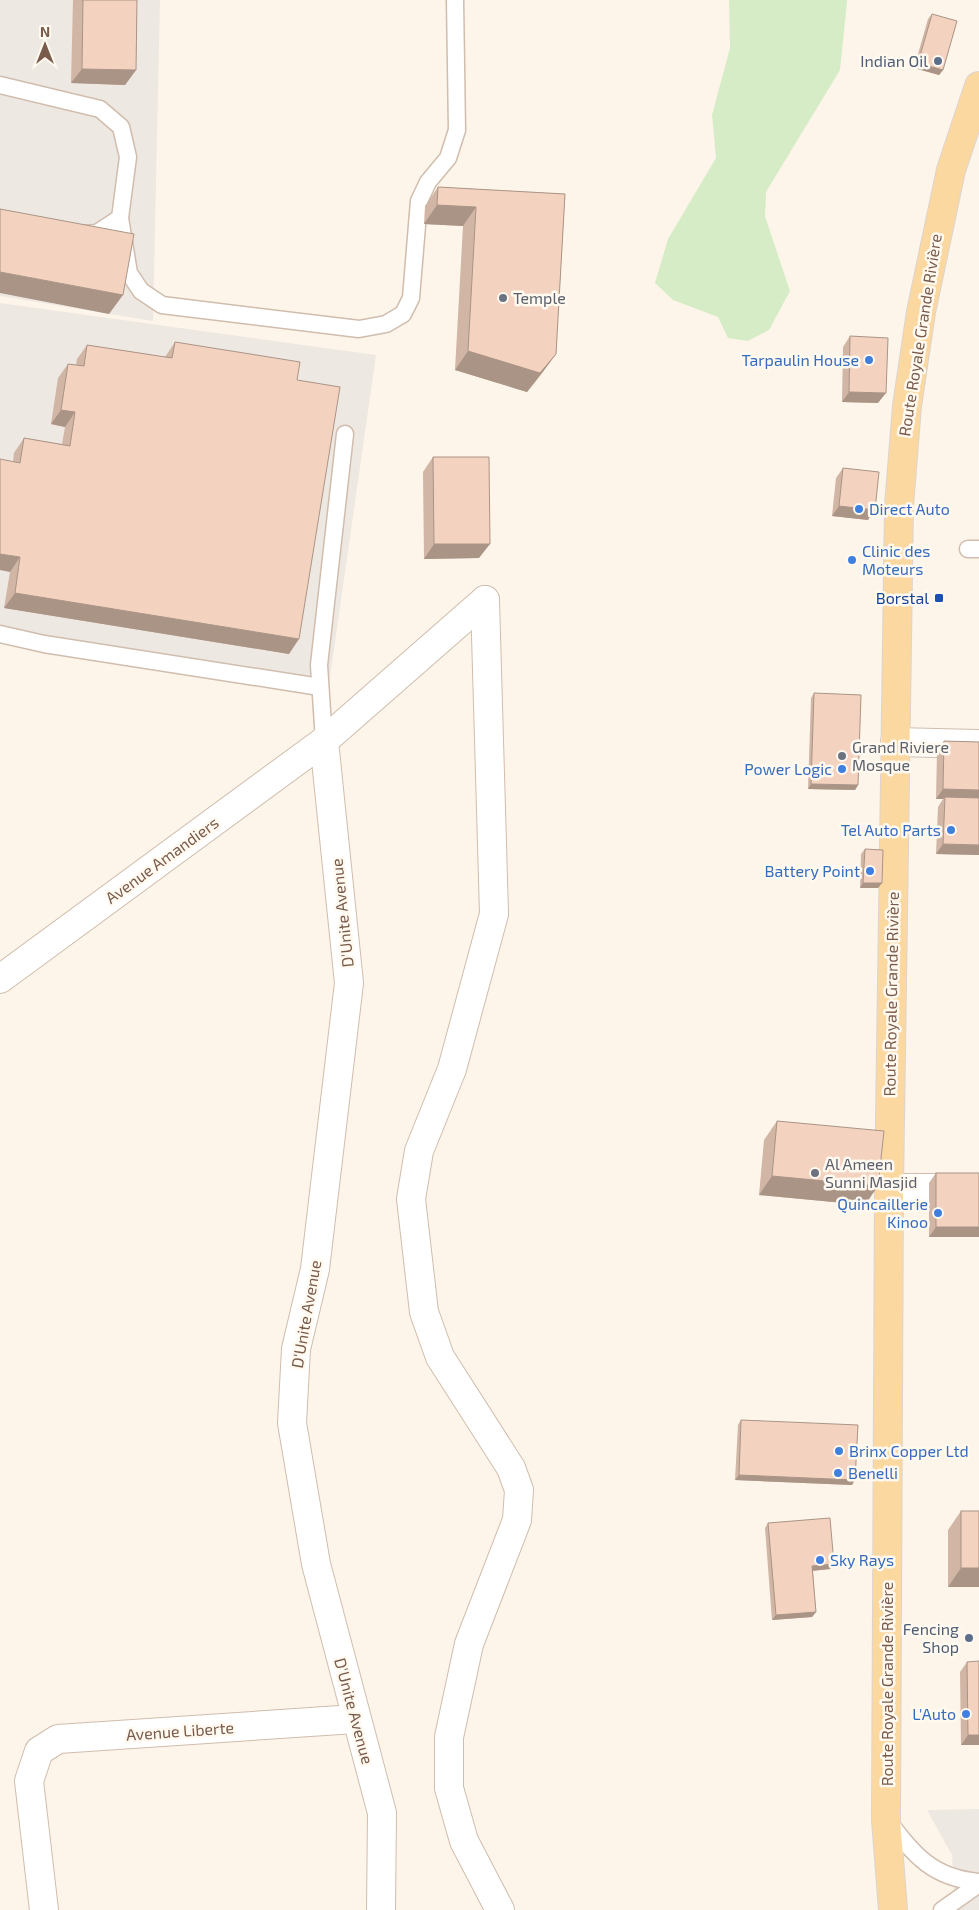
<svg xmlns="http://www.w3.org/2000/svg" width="979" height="1910" viewBox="0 0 979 1910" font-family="'Exo 2',sans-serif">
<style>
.industrial{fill:#eee8e2}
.green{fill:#d6ecc6}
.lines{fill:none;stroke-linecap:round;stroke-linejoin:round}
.service-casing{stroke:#d0bdad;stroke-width:19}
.minor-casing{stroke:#d0bdad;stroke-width:30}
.primary-casing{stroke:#dcd4d0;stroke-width:30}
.service{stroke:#fff;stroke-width:16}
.minor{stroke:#fff;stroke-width:28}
.primary{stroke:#fcd8a1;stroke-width:28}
.wall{fill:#d1b5a5}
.shaded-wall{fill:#aa9486}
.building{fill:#f3d3c0;stroke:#aa9486}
.service-dot{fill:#5c6f8a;stroke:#fff9f0;stroke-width:2}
.worship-dot{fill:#6b7280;stroke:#fff9f0;stroke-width:2}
.shop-dot{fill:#3f7fe0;stroke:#fff9f0;stroke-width:2}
.transit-dot{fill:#1a4fb4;stroke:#fff9f0;stroke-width:2}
.labels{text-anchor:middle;stroke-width:5;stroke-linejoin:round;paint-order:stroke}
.service-label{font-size:16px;fill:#4e5e75;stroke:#fff9f0;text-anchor:end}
.worship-label{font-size:16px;fill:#5b616d;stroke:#fff9f0;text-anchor:start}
.street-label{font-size:16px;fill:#795b4b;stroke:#fff9f0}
.shop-label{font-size:16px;fill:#366cbe;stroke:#fff9f0;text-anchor:end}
.transit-label{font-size:16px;fill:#164399;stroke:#fff9f0;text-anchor:end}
</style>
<rect width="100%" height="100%" fill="#fdf5e9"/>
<!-- industrial -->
<g class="industrial">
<polygon points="0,0 160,0 153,321 0,296"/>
<polygon points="0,303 376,355 329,684 0,637"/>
<polygon points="979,1809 979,1910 955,1910 952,1855 927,1810"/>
</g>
<!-- green -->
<polygon class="green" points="729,0 847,0 847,2 840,70 766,192 765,216 790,291 769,330 748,341 728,338 718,317 673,300 655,283 668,239 716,158 712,115 730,48"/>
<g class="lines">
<!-- service casing -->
<g class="service-casing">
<g id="service">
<polyline points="0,85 100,109 121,127 128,157 120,218 97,233 85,234"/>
<polyline points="120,218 129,273 141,291 162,305 359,329 386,324 403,314 411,298 419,201 428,182 448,158 457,130 455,0"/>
<polyline points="968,549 979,549"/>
<polyline points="0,634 44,644 320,687"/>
<polyline points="324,741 319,665 345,434"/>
<path d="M888 1821C915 1856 933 1878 979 1882"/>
<polyline points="942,1910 979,1884"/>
</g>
</g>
<!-- minor casing -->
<g class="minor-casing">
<g id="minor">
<polyline points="485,600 494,914 452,1069 419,1151 411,1199 424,1312 440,1357 511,1468 519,1490 517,1520 469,1644 449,1737 449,1788 464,1841 500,1910"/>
<polyline points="324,741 349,983 315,1269 296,1349 292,1423 316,1564 382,1813 381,1910"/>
<polyline points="895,742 979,744"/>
<polyline points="0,979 324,741 485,600"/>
<polyline points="889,1188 979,1188"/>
<polyline points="44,1910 29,1781 39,1751 58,1739 355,1719"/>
</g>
</g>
<!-- primary casing -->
<g class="primary-casing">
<polyline id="primary" points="893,1910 886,1820 889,1188 899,506 907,406 921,312 951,170 979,86"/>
</g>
<!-- service -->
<use href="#service" class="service"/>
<!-- minor -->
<use href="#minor" class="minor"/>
<!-- primary -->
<use href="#primary" class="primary"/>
</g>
<!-- wall -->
<g class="wall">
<polygon points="73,0 137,0 136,70 125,85 71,83"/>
<polygon points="932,14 943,70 939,75 914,68 928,19"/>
<polygon points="438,187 565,194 556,354 542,373 527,392 455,370 463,226 424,224 425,206"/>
<polygon points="850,336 878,403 842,402 843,347"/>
<polygon points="175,342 297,380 289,654 4,608 10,572 13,462 14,453 24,438 62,444 65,427 51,424 58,378 68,364 76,365 77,359 87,345 165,357"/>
<polygon points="433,457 479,558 424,559 423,472"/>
<polygon points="843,468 868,520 832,516 836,478"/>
<polygon points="814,693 858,785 855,790 808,789 811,698"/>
<polygon points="944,741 979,742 979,855 936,854 938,807 943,799 936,799 937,751"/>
<polygon points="865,849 882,883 878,888 860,888 861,854"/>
<polygon points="777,1121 865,1205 759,1195 764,1140"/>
<polygon points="936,1173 979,1237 929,1237 929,1183"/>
<polygon points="741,1420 852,1485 735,1480 738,1425"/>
<polygon points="961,1511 979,1587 948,1587 948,1530"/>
<polygon points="768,1523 830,1569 813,1571 816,1612 812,1617 772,1620 765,1528"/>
<polygon points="967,1662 979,1745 961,1745 960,1672"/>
</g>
<!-- shaded-wall -->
<g class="shaded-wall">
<polygon points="918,63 943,70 939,75 914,68"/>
<polygon points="82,69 136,70 125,85 71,83"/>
<polygon points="437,205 476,207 463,226 424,224"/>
<polygon points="0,272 123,295 109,314 0,293"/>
<polygon points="468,351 556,354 542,373 527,392 455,370"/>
<polygon points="849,392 886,393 878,403 842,402"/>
<polygon points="61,410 75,412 65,427 51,424"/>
<polygon points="839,506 875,510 868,520 832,516"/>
<polygon points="434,544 490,544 479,558 424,559"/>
<polygon points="0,554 20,557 10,572 0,570"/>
<polygon points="15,593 299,639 289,654 4,608"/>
<polygon points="811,784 858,785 855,790 808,789"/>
<polygon points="943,789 979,790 979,800 945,797 943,799 936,799"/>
<polygon points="943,844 979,845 979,855 936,854"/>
<polygon points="863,883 882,883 878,888 860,888"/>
<polygon points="772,1176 878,1186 865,1205 759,1195"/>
<polygon points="936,1227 979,1227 979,1237 929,1237"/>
<polygon points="739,1475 855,1480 852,1485 735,1480"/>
<polygon points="834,1564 830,1569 809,1571 812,1566"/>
<polygon points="961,1568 979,1568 979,1587 948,1587"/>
<polygon points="816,1612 812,1617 772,1620 776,1615"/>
<polygon points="968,1735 979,1735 979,1745 961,1745"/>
</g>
<!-- building -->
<g class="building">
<polygon points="83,0 137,0 136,70 82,69"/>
<polygon points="932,14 957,21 943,70 918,63"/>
<polygon points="438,187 565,194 556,354 540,373 468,351 476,207 437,205"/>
<polygon points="0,209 134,234 123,295 0,272"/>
<polygon points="850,336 888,338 886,393 849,392"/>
<polygon points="175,342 300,362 297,380 340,387 299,639 15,593 20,557 0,554 0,459 20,463 24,438 70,446 75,412 61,410 68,364 84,366 87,345 172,358"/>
<polygon points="433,457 489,457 490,544 434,544"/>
<polygon points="843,468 879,472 875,510 839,506"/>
<polygon points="814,693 861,695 858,785 811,784"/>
<polygon points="944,741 979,742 979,790 943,789"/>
<polygon points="945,797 979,798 979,845 943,844"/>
<polygon points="865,849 883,850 882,883 863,883"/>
<polygon points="777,1121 884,1131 878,1186 772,1176"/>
<rect x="936" y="1173" width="43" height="54"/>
<polygon points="741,1420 858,1425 855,1480 739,1475"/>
<rect x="961" y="1511" width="18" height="57"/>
<polygon points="830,1518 834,1564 812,1566 816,1612 776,1615 768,1523"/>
<polygon points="979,1661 979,1735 968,1735 967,1662"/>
</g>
<!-- markers -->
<g class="service-dot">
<circle cx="938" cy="61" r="5"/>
<circle cx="969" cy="1638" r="5"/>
</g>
<g class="worship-dot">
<circle cx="503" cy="298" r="5"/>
<circle cx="842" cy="756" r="5"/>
<circle cx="815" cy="1173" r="5"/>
</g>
<g class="shop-dot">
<circle cx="869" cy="360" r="5"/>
<circle cx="859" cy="509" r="5"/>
<circle cx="852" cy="560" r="5"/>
<circle cx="842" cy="769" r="5"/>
<circle cx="951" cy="830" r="5"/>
<circle cx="870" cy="871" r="5"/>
<circle cx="938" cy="1213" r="5"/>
<circle cx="839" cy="1451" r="5"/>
<circle cx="838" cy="1473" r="5"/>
<circle cx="820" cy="1560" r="5"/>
<circle cx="966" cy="1714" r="5"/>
</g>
<rect class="transit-dot" x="934" y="593" width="10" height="10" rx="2.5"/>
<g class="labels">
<!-- service labels -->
<g class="service-label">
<text x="928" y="67">Indian Oil</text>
<text x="959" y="1635">Fencing<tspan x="959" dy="18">Shop</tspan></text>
</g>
<!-- worship labels -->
<g class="worship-label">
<text x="513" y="304">Temple</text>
<text x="852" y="753">Grand Riviere<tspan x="852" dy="18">Mosque</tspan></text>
<text x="825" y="1170">Al Ameen<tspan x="825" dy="18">Sunni Masjid</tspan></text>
</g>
<!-- street labels -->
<g class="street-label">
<text transform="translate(920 335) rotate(-81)" y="6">Route Royale Grande Rivière</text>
<text transform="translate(162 860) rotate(-36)" y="6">Avenue Amandiers</text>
<text transform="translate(342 913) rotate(-96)" y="6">D'Unite Avenue</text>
<text transform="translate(891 994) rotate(-89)" y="6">Route Royale Grande Rivière</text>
<text transform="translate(306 1314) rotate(-80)" y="6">D'Unite Avenue</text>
<text transform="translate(887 1684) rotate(-90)" y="6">Route Royale Grande Rivière</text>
<text transform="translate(354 1711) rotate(75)" y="6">D'Unite Avenue</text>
<text transform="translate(180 1731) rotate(-4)" y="6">Avenue Liberte</text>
</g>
<!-- shop labels -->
<g class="shop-label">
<text x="859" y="366">Tarpaulin House</text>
<text x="869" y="515" text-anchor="start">Direct Auto</text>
<text x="862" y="557" text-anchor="start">Clinic des<tspan x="862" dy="18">Moteurs</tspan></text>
<text x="832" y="775">Power Logic</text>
<text x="941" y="836">Tel Auto Parts</text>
<text x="860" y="877">Battery Point</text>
<text x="928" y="1210">Quincaillerie<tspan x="928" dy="18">Kinoo</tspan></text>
<text x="849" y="1457" text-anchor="start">Brinx Copper Ltd</text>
<text x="848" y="1479" text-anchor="start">Benelli</text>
<text x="830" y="1566" text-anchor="start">Sky Rays</text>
<text x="956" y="1720">L'Auto</text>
</g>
<!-- transit labels -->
<g class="transit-label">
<text x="929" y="604">Borstal</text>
</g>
</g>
<!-- north arrow -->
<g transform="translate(45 45)" stroke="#fff9f0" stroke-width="4" paint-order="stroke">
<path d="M0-4L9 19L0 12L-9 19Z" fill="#795b4b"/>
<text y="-8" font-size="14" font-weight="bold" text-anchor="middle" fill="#795b4b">N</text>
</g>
</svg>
